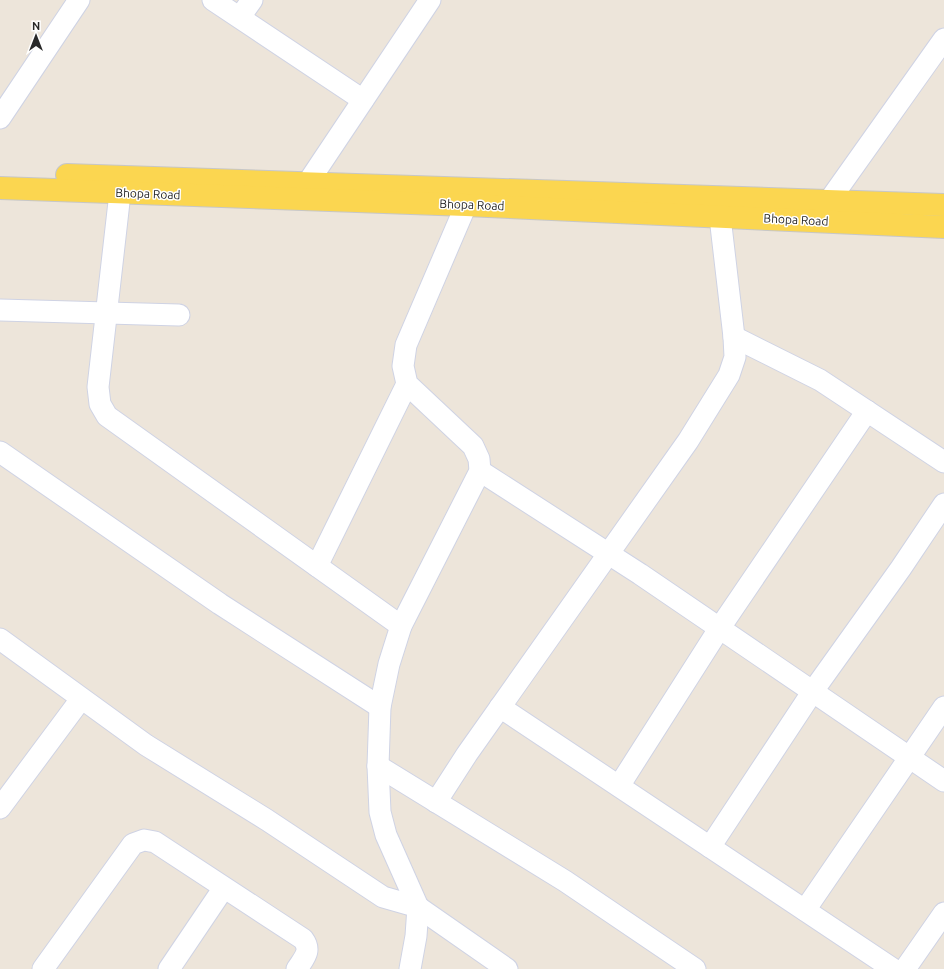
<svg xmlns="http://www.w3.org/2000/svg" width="944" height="969" viewBox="0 0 944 969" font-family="Ubuntu,sans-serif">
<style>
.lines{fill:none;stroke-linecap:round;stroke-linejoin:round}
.street-casing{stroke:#cfd3e4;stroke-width:23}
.primary-casing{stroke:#c7c7c7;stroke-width:24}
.street{stroke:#fff;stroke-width:21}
.primary{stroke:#fbd650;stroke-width:22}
.labels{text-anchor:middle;stroke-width:3;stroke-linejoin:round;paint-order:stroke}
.street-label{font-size:12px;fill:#292929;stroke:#fff}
</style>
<rect width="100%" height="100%" fill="#ede5da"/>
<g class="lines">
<!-- street casing -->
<g class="street-casing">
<g id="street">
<polyline points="213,0 363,100"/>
<polyline points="240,17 252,0"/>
<polyline points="0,118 79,0"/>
<polyline points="307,184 430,0"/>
<polyline points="120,193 98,387 100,404 107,416 401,626"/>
<polyline points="829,201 944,39"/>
<polyline points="0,310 179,315"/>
<polyline points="734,337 820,380 944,462"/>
<polyline points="0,452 220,604 380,707"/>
<polyline points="480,471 640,574 944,781"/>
<polyline points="317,566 407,384"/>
<polyline points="0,639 146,745 267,820 383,897 418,907 507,969"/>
<polyline points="500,707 893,969"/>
<polyline points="378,766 565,881 695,969"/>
<polyline points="619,786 719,629 867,411"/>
<polyline points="436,802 467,754 688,441 729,375 735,357 734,337 720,217"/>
<polyline points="0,808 81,699"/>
<polyline points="710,847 813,691 901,568 944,504"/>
<polyline points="805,910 944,707"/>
<path d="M43 969 133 844 144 840 155 842 303 939C312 951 304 958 297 969"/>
<polyline points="169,969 223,889"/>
<polyline points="410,969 416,936 418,907 386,835 380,812 378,766 380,707 389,664 401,626 480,471 479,459 473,446 407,384 403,366 406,345 466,205 467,189"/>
<polyline points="905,969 944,913"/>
</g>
</g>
<!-- primary casing -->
<g class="primary-casing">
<g id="primary">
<polyline points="67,175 944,205"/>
<polyline points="0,188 466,205 944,227"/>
</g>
</g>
<!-- street -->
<use href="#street" class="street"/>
<!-- primary -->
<use href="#primary" class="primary"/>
</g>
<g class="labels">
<!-- street labels -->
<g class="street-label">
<text transform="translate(148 194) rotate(2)" y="4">Bhopa Road</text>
<text transform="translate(472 205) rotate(2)" y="4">Bhopa Road</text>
<text transform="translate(796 220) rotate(3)" y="4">Bhopa Road</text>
</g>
</g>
<!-- north arrow -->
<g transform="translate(36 36)" stroke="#ffffff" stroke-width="3" paint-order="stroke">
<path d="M0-3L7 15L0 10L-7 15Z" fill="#292929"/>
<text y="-6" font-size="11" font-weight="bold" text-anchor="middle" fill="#292929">N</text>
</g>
</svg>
